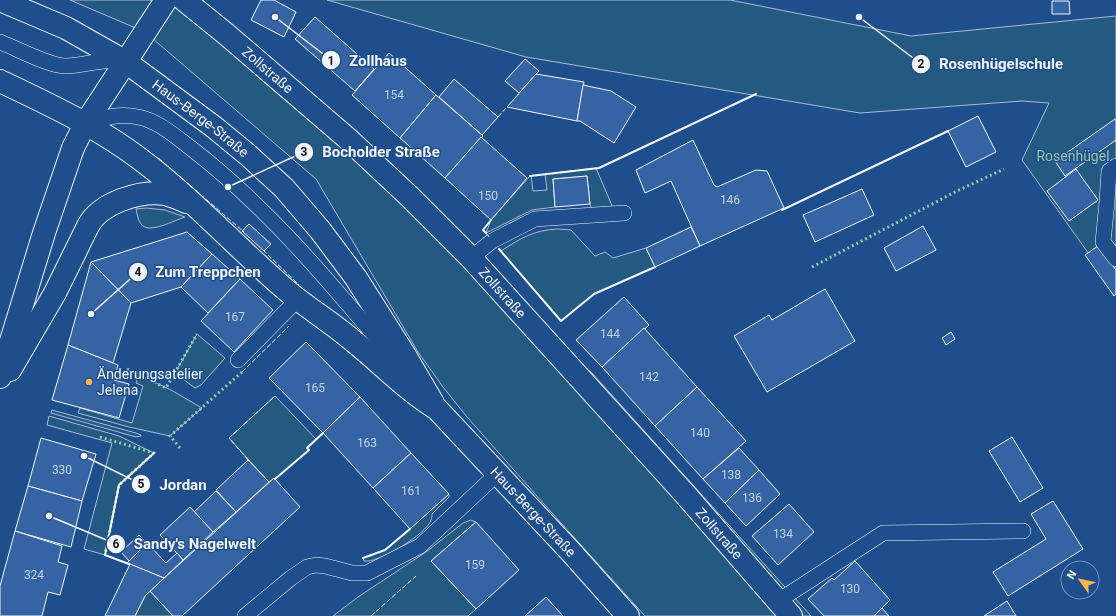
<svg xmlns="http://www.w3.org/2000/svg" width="1116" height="616" viewBox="0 0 1116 616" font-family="Roboto,sans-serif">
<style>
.green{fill:#245a82;stroke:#a8bbd7}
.building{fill:#3563a3;stroke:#f2f6ff}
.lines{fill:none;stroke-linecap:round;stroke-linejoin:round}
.lane-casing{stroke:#f2f6ff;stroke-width:16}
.street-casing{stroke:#f2f6ff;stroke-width:24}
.secondary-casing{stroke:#f2f6ff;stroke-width:24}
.lane{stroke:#1f4e8c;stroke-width:15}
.street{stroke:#1f4e8c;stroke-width:22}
.secondary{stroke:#1f4e8c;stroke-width:22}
.hedge{stroke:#97c8a6;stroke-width:3;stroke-dasharray:2 3;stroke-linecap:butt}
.fence{stroke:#f2f6ff;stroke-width:1;stroke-dasharray:5 2;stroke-linecap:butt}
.wall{stroke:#f2f6ff;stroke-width:2}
.poi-dot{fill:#ffb74d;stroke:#1f4e8c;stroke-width:1.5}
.labels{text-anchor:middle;stroke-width:3;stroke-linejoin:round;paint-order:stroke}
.number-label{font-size:12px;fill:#c3d1e8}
.street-label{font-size:14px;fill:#f2f6ff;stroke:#1f4e8c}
.park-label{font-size:14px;fill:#97c8a6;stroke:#1f4e8c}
.poi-label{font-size:14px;fill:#f2f6ff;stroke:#1f4e8c;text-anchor:start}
.leader{fill:none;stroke:#f2f6ff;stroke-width:1.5}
.callout-dot{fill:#f2f6ff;stroke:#1f4e8c;stroke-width:1.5}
.mark-label{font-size:12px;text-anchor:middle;font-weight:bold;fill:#111}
.callout-label{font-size:15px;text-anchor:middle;font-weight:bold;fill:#f2f6ff;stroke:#1f4e8c;stroke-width:3;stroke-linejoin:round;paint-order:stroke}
</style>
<rect width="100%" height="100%" fill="#1f4e8c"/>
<!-- green -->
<g class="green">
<polygon points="70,0 184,0 497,289 592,373 811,616 645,616 552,513 467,417 443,387 418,352 316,179 145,32"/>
<polygon points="327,0 730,0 911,36 1116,16 1116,292 1022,160 1049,103 1022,101 860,113 526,57"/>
<polygon points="596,168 613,208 592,210 590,204 587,176 553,179 555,207 532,210 486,233 491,220 530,176 531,175 533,191 547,190 545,174"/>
<path d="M146 208 165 210 185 217C175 220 148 235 141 224 138 220 137 214 136 209Z"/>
<path d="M558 229 571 230 595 256 605 252 613 258 646 248 655 267 594 294 561 321 501 251C521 238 534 230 558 229Z"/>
<polygon points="197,334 225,358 201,385 195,388 175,373"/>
<polygon points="139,375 171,390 202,408 170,436 129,427 78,413 80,408 132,423 143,386 136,383"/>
<polygon points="275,396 316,439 307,448 309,450 275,479 274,478 269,482 229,438"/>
<polygon points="52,410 136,433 141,435 141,436 136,437 51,413"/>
<polygon points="49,416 119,436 154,453 119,485 105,555 84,549 112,443 47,425"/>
<path d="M449 494V497L432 514C432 516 432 518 431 520 427 534 377 564 364 561L363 558 385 550Z"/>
<polygon points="471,520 476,522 431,561 476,609 468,616 333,616 358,597 426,552 463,523"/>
<polygon points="150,591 173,616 135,616 145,596"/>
</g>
<!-- building -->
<g class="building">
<polygon points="261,0 274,0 296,12 284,37 251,20"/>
<polygon points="1052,1 1069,1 1070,14 1052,14"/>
<polygon points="315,17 374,69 355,91 295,39"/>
<polygon points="389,53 436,95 400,138 352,95"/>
<polygon points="525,59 539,71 519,93 505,81"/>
<polygon points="536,74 584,82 577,121 507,107"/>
<polygon points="454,79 498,117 482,135 439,97"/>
<polygon points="583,85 611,91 636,107 614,143 580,121 577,121"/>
<polygon points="436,95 483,136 445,178 400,138"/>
<polygon points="978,116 996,152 966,167 948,131"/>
<polygon points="1115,119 1116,121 1116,140 1065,176 1055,161"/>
<polygon points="481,137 527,178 491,220 445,178"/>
<polygon points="693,140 714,185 717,187 756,170 767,171 784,208 700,246 671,181 645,193 636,170"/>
<polygon points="1076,169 1098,200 1069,221 1047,191"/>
<polygon points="587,176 590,204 555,207 553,179"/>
<polygon points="862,189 874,215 815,242 803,215"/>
<polygon points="249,224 271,244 264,251 242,231"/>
<polygon points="923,226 936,250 896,271 884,248"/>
<polygon points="691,227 700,246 655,267 646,248"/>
<polygon points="187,232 212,254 181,287 131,303 91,262"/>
<polygon points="1098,246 1116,270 1116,294 1114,296 1085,255"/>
<polygon points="212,254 240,279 208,313 181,287"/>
<polygon points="91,262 131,303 113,363 68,345"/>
<polygon points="240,279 273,310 234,352 201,321"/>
<polygon points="825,289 855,341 767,392 734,336 769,315 772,320"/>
<polygon points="624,297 649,325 602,367 576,340"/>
<polygon points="644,328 697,387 655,426 602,367"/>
<polygon points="951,332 955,339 946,345 942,338"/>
<polygon points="306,342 360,397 323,433 269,378"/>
<polygon points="68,345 118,365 114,380 129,384 119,418 52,400"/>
<polygon points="697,387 746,441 703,479 655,426"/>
<polygon points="360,397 411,453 373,488 323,433"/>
<polygon points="1012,437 1043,488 1020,502 989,451"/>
<polygon points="41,438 96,454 82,501 28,486"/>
<polygon points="739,448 759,470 725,503 703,479"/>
<polygon points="411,453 449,494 410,529 373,488"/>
<polygon points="248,460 269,482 236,512 216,490"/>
<polygon points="759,470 780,494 746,526 725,503"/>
<polygon points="274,478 300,507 182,616 173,616 150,591"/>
<polygon points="28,486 82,501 71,547 15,531"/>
<polygon points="216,491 236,512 213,532 194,512"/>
<polygon points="1053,501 1083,549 1008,596 993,572 1046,539 1031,514"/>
<polygon points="789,504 814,532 778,565 752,536"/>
<polygon points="190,507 213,532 183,560 160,535"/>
<polygon points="476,522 519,570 476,609 431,561"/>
<polygon points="15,531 62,546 58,562 68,565 60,595 48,592 42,616 0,616 0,586"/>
<polygon points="139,535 147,543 129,561 121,552"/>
<polygon points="147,543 166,563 177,553 183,560 164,578 127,563"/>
<polygon points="855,561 890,600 874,616 824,616 808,599 832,578 834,580"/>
<polygon points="130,564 164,578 145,596 135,616 105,616"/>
<polygon points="546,597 563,616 525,616"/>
<polygon points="1007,601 1016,616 984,616"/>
<polygon points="882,608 889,616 874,616"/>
</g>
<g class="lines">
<!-- lane casing -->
<g class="lane-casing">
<g id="lane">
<path d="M0 42C16 48 49 66 65 66 84 66 102 58 121 61"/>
<path d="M85 124C102 118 119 113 138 117 159 121 176 137 192 149 275 213 340 295 408 375"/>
<polyline points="1116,166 1109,171 1107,202 1103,242 1116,259"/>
<polyline points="471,258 492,241 535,219 624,213"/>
<polyline points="238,360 298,299"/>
<polyline points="778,601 883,533 1023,531"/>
<polyline points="245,616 291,578 307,567 316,565 325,566 352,573 367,573 420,546 497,474"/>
</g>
</g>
<!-- street casing -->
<g class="street-casing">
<g id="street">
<path id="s1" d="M184 0 226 34 347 138 410 197 471 258 684 493 791 616"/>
</g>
</g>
<!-- secondary casing -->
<g class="secondary-casing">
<g id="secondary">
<path id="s2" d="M0 0 66 28 126 62 214 127 248 155 284 188 320 230 356 278 406 357 433 403"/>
<path id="s3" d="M0 81C48 104 98 127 140 159 192 198 236 247 285 289 306 307 331 322 352 340 381 363 406 390 437 409L571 552 628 616"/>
<path d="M10 370 55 293 88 226C100 203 140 190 165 194 172 196 180 199 186 202"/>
<polyline points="0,377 44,233 73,148 85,124 166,0"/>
</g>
</g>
<!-- lane -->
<use href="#lane" class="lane"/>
<!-- street -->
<use href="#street" class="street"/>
<!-- secondary -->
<use href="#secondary" class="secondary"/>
<!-- hedge -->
<g class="hedge">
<polyline points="812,267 957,191 1004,169"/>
<polyline points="127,369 166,388 197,334"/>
<polyline points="100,437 154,453 119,485 105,555"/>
<polyline points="180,448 170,436 242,372"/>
</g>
<!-- fence -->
<g class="fence">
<polyline points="498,117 507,107"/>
<polyline points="158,158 244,232"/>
<polyline points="486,233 490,238"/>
<polyline points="263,250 299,285"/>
<polyline points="242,372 289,326"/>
<polyline points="248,460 229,438 275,396"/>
<polyline points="371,616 416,576"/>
</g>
<!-- wall -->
<g class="wall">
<polyline points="530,176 599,168 756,94"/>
<polyline points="782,210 948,131"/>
<polyline points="486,233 483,230 491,220"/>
<polyline points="499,249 561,321 594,294 655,267"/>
<polyline points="275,479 309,450 307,448 323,433"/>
<polyline points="363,558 385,550 410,529"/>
<polyline points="129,564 105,555 119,485 154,453"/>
</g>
</g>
<!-- markers -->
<circle class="poi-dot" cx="89" cy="382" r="4"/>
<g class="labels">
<!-- number labels -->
<g class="number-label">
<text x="394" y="99">154</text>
<text x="488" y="200">150</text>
<text x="730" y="204">146</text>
<text x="235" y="321">167</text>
<text x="610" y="338">144</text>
<text x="649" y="381">142</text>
<text x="315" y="392">165</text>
<text x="700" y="437">140</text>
<text x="367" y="447">163</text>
<text x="62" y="474">330</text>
<text x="731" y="479">138</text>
<text x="411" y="495">161</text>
<text x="752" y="502">136</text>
<text x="783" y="538">134</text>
<text x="475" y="569">159</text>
<text x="34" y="579">324</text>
<text x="850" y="593">130</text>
</g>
<!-- street labels -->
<g class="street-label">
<text dy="5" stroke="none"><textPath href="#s1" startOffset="109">Zollstraße</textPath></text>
<text dy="5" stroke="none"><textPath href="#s2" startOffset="234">Haus-Berge-Straße</textPath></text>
<text dy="5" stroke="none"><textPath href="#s1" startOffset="433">Zollstraße</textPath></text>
<text dy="5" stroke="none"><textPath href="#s3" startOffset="690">Haus-Berge-Straße</textPath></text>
<text dy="5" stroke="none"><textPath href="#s1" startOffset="757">Zollstraße</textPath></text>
</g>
<!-- park labels -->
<g class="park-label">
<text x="1073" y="161">Rosenhügel</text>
</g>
<!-- poi labels -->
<g class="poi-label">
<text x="97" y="379">Änderungsatelier<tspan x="97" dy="16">Jelena</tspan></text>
</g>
</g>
<!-- callouts -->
<path class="leader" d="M275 17L331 60M859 17L921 64M228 187L304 152M91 314L138 272M84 456L141 484M49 516L116 544"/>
<g class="callout-dot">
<circle cx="275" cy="17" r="4"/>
<circle cx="859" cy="17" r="4"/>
<circle cx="228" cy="187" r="4"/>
<circle cx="91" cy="314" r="4"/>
<circle cx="84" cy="456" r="4"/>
<circle cx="49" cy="516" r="4"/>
<circle cx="331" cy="60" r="10"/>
<circle cx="921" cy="64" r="10"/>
<circle cx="304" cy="152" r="10"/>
<circle cx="138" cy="272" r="10"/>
<circle cx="141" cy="484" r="10"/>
<circle cx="116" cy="544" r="10"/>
</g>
<g class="mark-label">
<text x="331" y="65">1</text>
<text x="921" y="68">2</text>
<text x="304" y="156">3</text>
<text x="138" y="276">4</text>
<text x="141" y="488">5</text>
<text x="116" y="548">6</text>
</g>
<g class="callout-label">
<text x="378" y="66">Zollhaus</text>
<text x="1001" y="69">Rosenhügelschule</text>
<text x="381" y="157">Bocholder Straße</text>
<text x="208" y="277">Zum Treppchen</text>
<text x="183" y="490">Jordan</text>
<text x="195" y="549">Sandy's Nagelwelt</text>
</g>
<!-- north arrow -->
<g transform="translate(1080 580) rotate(303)"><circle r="19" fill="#1f4e8c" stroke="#7391ba"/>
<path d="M0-3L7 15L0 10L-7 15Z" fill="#ffb74d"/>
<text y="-6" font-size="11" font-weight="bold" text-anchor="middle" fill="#f2f6ff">N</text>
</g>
</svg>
